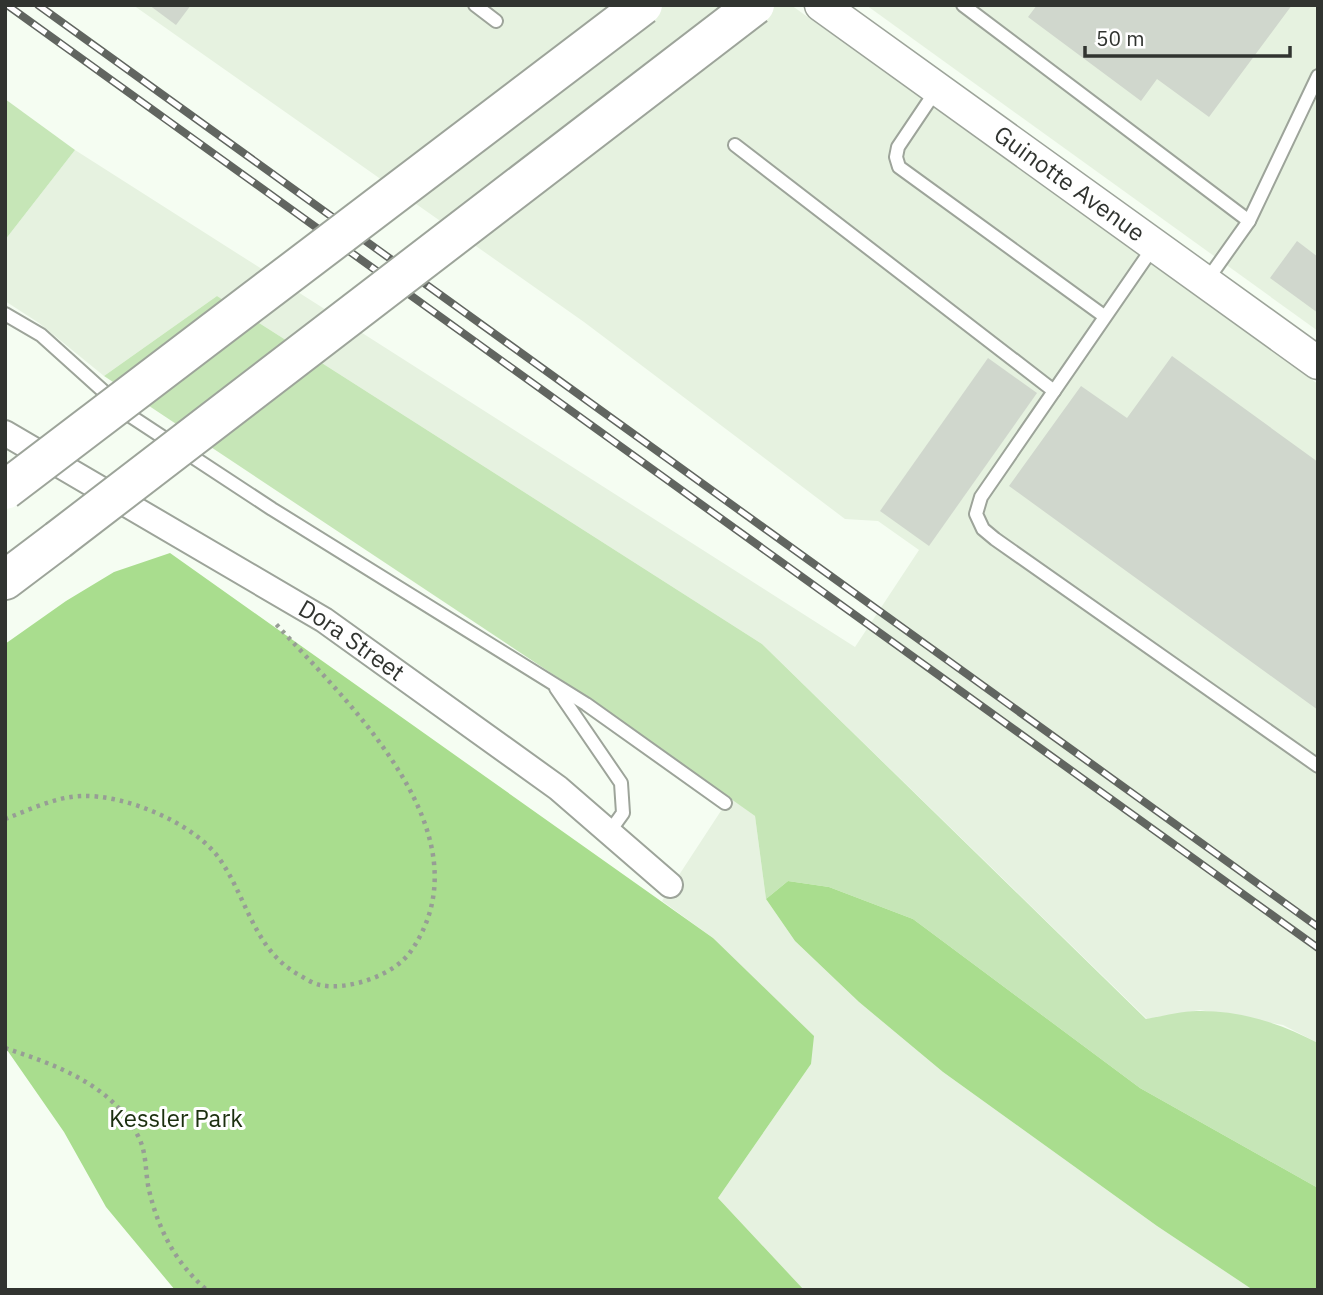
<svg xmlns="http://www.w3.org/2000/svg" width="1323" height="1295" viewBox="0 0 1323 1295" font-family="'IBM Plex Sans',sans-serif">
<style>
.built{fill:#e6f2e0}
.green{fill:#c6e6b7}
.forest{fill:#a9dd8e}
.building{fill:#d0d7cd}
.lines{fill:none;stroke-linecap:round;stroke-linejoin:round}
.service-casing{stroke:#9da49a;stroke-width:16}
.minor-casing{stroke:#9da49a;stroke-width:28}
.tertiary-casing{stroke:#9da49a;stroke-width:35}
.motorway-casing{stroke:#9da49a;stroke-width:42}
.path{stroke:#979d95;stroke-width:4.5;stroke-dasharray:3.5 5;stroke-linecap:butt}
.service{stroke:#fff;stroke-width:12}
.minor{stroke:#fff;stroke-width:24}
.tertiary{stroke:#fff;stroke-width:32}
.motorway{stroke:#fff;stroke-width:38}
.rail-casing{stroke:#616560;stroke-width:8}
.rail{stroke:#fff;stroke-width:5;stroke-dasharray:16;stroke-linecap:butt}
.motorway-bridge-casing{stroke:#9da49a;stroke-width:42;stroke-linecap:butt}
.motorway-bridge{stroke:#fff;stroke-width:38}
.labels{text-anchor:middle;stroke-width:6;stroke-linejoin:round;paint-order:stroke}
.street-label{font-size:24px;fill:#313430;stroke:#fff}
.park-label{font-size:24px;fill:#1b2f0f;stroke:#fff}
</style>
<rect width="100%" height="100%" fill="#f5fdf2"/>
<!-- built -->
<g class="built">
<polygon points="133,5 791,5 1318,384 1318,1043 1283,1025 1200,1010 1147,1019 762,644 217,296 104,376 39,323 5,301 5,240 75,150 855,647 919,550 878,521 845,519 584,322"/>
<polygon points="866,5 1318,5 1318,331"/>
<polygon points="730,797 755,816 766,899 795,941 859,1002 943,1072 1157,1226 1253,1290 804,1290 718,1198 811,1064 713,938 662,901"/>
</g>
<!-- green -->
<g class="green">
<polygon points="5,99 75,150 5,240"/>
<path d="M217 296 762 644 1146 1019C1164 1016 1184 1010 1201 1011 1243 1011 1282 1024 1318 1043V1188L1140 1088 913 919 829 887 788 881 766 899 755 816 599 705 104 376Z"/>
</g>
<!-- forest -->
<g class="forest">
<polygon points="170,553 713,938 814,1036 811,1064 718,1198 804,1290 175,1290 106,1207 64,1132 5,1047 5,644 66,601 114,572"/>
<polygon points="788,881 829,887 913,919 1140,1088 1318,1188 1318,1290 1253,1290 1157,1226 943,1072 859,1002 795,941 766,899"/>
</g>
<!-- building -->
<g class="building">
<polygon points="149,5 191,5 176,25"/>
<polygon points="1037,5 1292,5 1209,117 1157,79 1141,101 1028,17"/>
<polygon points="1297,241 1318,257 1318,313 1270,278"/>
<polygon points="1172,356 1318,462 1318,710 1009,486 1081,386 1127,418"/>
<polygon points="988,358 1037,393 929,546 880,511"/>
</g>
<g class="lines">
<!-- service casing -->
<g class="service-casing">
<g id="service">
<polyline points="475,5 496,21"/>
<polyline points="963,5 1249,221 1205,283"/>
<polyline points="937,89 898,147 896,157 899,167 1104,316"/>
<polyline points="735,145 1054,391"/>
<polyline points="1249,221 1318,76"/>
<polyline points="1154,246 981,497 976,514 983,529 995,539 1318,766"/>
<polyline points="5,314 41,335 132,417 272,509 586,704 725,803"/>
<polyline points="556,688 621,783 623,813 610,831"/>
</g>
</g>
<!-- minor casing -->
<g class="minor-casing">
<g id="minor">
<path id="s1" d="M5 433 324 620 558 788 670 885"/>
</g>
</g>
<!-- tertiary casing -->
<g class="tertiary-casing">
<g id="tertiary">
<path id="s2" d="M821 5 1318 363"/>
</g>
</g>
<!-- motorway casing -->
<g class="motorway-casing">
<polyline id="motorway" points="5,580 58,540"/>
</g>
<!-- path -->
<g class="path">
<path d="M5 819C29 810 55 797 81 796 125 794 197 824 221 861 248 901 255 952 301 976 306 979 314 984 320 985 348 991 395 975 411 951 491 835 349 704 275 623"/>
<path d="M5 1048C56 1065 114 1085 139 1138 147 1154 145 1173 149 1190 158 1229 176 1264 207 1290"/>
</g>
<!-- service -->
<use href="#service" class="service"/>
<!-- minor -->
<use href="#minor" class="minor"/>
<!-- tertiary -->
<use href="#tertiary" class="tertiary"/>
<!-- motorway -->
<use href="#motorway" class="motorway"/>
<!-- rail casing -->
<g class="rail-casing">
<g id="rail">
<polyline points="7,5 1318,948"/>
<polyline points="38,5 1318,927"/>
</g>
</g>
<!-- rail -->
<use href="#rail" class="rail"/>
<!-- motorway-bridge casing -->
<g class="motorway-bridge-casing">
<g id="motorway-bridge">
<polyline points="5,490 643,5"/>
<polyline points="58,540 755,5"/>
</g>
</g>
<!-- motorway-bridge -->
<use href="#motorway-bridge" class="motorway-bridge"/>
</g>
<g class="labels">
<!-- street labels -->
<g class="street-label">
<text dy="8" stroke="none"><textPath href="#s2" startOffset="306">Guinotte Avenue</textPath></text>
<text dy="8" stroke="none"><textPath href="#s1" startOffset="404">Dora Street</textPath></text>
</g>
<!-- park labels -->
<g class="park-label">
<text x="176" y="1127">Kessler Park</text>
</g>
</g>
<!-- border -->
<rect width="1323" height="1295" fill="none" stroke="#313430" stroke-width="14"/>
<!-- scale -->
<path d="M1085 46v10h205v-10" fill="none" stroke="#313430" stroke-width="3.5"/>
<text x="1096" y="46" font-size="21" fill="#313430" stroke="#ffffff" stroke-width="5" paint-order="stroke">50 m</text>
</svg>
